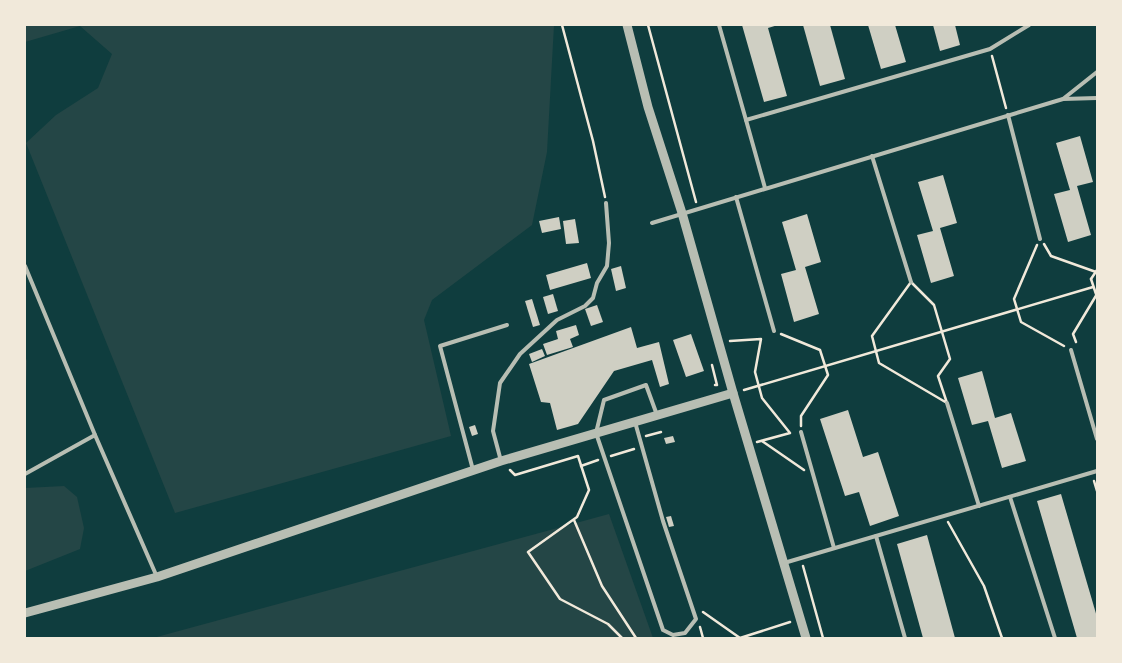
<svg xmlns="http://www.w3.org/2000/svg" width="1122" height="663" viewBox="0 0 1122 663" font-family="'PT Serif',serif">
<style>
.green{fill:#244646}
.building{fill:#cfcfc3}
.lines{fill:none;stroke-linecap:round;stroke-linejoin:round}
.path{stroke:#f1e9da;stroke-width:2.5}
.service{stroke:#b8beb3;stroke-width:4}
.tertiary{stroke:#b8beb3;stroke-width:9}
</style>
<rect width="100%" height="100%" fill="#0f3d3e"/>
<!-- green -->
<g class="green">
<polygon points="25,25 554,25 547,152 532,225 432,300 424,320 451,436 175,513 26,143 56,115 98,88 112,54 80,26 25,42"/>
<polygon points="25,356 27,361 25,415"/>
<polygon points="64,486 77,497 84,528 80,549 25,571 25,488"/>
<polygon points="609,514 653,638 153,638"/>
</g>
<!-- building -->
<g class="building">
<polygon points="742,25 778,25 768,28 787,96 764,102"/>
<polygon points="803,25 830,25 845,79 820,86"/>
<polygon points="868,25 895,25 906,62 881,69"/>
<polygon points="933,25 955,25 960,45 940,51"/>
<polygon points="1080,136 1093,182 1077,186 1091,235 1068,242 1054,194 1070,190 1056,143"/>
<polygon points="943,175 957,223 940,228 954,276 931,283 917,235 933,231 918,182"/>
<polygon points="807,214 821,262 805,267 819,314 794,322 781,274 796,270 782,222"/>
<polygon points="559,217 561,229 542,233 539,221"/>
<polygon points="575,219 579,243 566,244 563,221"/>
<polygon points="587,263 591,278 550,290 546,275"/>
<polygon points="621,266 626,288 616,291 611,269"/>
<polygon points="553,294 558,311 548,314 543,297"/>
<polygon points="532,299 540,325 533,327 525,301"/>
<polygon points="597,305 603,322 591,326 585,309"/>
<polygon points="576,325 579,335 570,339 573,347 547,355 543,344 558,339 556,331"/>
<polygon points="631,327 637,348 659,342 669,384 660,387 652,360 614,371 578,424 557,430 550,403 541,402 529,364"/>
<polygon points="691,334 704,371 686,377 673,340"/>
<polygon points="542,349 545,356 532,362 529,354"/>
<polygon points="982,371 995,418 1011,413 1026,461 1002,468 988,421 972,425 958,378"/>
<polygon points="848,410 863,457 878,452 899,516 870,526 859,492 845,496 820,419"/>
<polygon points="475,425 478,434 472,436 469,427"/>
<polygon points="673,436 675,442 666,444 664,438"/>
<polygon points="1061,494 1097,617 1097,638 1077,638 1037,501"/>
<polygon points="671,516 674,526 669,527 666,517"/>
<polygon points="927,535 955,638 923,638 897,544"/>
</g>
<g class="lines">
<!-- path -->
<g class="path">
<polyline points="562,25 593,141 605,197"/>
<polyline points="648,25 696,202"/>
<polyline points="992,56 1006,108"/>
<polyline points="1044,244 1051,256 1096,272"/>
<polyline points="1037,245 1014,299 1021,322 1064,346"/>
<polyline points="1091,279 1096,294"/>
<polyline points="1091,279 1097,270"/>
<polygon points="911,282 934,305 950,359 938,376 947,403 879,363 872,336"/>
<polyline points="781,334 820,350 828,375 801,416 801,426"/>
<polyline points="730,341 761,339 755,372 762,398 790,433 757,442"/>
<polyline points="1076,342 1073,334 1097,294"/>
<polyline points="712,365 717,385 715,385"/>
<polyline points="744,390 1093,287"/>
<polyline points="646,436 661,432"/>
<polyline points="762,441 804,470"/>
<polyline points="611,456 634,449"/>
<polyline points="581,466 598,460"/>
<polyline points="510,470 515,475 578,456 589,490 577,517 528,552 560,599 608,624 622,638"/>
<polyline points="1094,481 1097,491"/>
<polyline points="574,520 602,586 636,638"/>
<polyline points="948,522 984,586 1002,638"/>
<polyline points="803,566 823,638"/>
<polyline points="703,612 740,638 790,622"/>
<polyline points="700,627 703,638"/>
</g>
<!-- service -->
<g class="service">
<polyline points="719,25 746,120"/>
<polyline points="1063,99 1097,72"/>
<polyline points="1008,115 1040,239"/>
<polyline points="872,156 911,282"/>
<polyline points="765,188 746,120 990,49 1029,25"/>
<polyline points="736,197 774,331"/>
<polyline points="652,223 1063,99 1097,98"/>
<polyline points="25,266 95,435 157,577"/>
<polyline points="1071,350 1097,439"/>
<polyline points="947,403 979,506"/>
<polyline points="635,422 663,521 696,619 685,633 673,635 663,630 596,433 604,400 646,385 657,415"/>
<polyline points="801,432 834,548"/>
<polyline points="501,461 493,431 500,383 520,354 557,320 585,306 593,298 597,283 607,266 609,243 606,203"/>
<polyline points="473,470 440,346 507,325"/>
<polyline points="25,474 95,435"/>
<polyline points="1010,497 1055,638"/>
<polyline points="876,536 905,638"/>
<polyline points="784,563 1097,471"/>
</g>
<!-- tertiary -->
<g class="tertiary">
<polyline points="627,25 648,107 682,213 733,393 806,638"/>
<polyline points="25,613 157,577 501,461 733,393"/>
</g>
</g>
<!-- border -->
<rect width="1122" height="663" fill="none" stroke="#f1e9da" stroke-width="52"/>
</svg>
